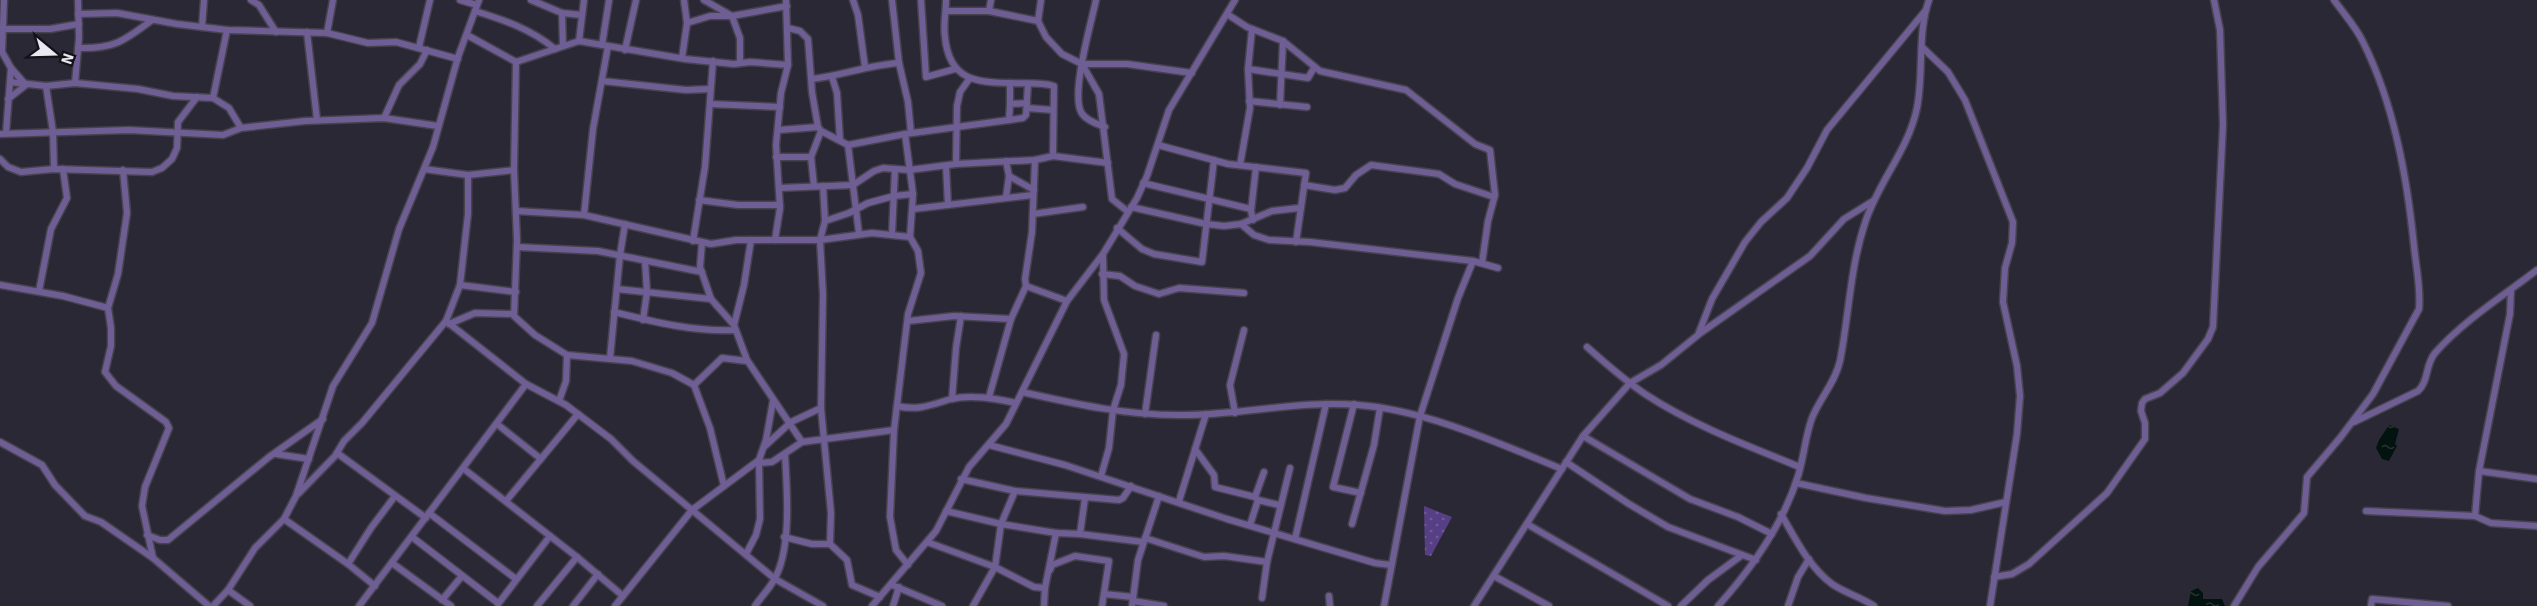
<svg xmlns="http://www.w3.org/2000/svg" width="2537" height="606" viewBox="0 0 2537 606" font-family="'Source Sans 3',sans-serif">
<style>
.grass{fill:url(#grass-dots)}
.water{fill:url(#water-ripples)}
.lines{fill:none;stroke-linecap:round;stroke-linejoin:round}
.street-casing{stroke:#46434f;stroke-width:9}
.street{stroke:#6e5e94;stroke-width:6}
</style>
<defs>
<pattern id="grass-dots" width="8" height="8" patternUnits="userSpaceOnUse" patternTransform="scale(1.5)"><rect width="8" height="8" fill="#573f86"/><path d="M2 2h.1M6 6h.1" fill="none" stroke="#6f5b97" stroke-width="1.8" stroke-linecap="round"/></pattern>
<pattern id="water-ripples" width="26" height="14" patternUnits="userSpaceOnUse" patternTransform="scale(1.5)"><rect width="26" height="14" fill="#03130f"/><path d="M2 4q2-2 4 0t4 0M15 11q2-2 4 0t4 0" fill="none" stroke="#283532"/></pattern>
</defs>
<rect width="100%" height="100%" fill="#2b2835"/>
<!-- grass -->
<polygon class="grass" points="1424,506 1452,517 1431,556 1425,555"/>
<!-- water -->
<g class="water">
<polygon points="2389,425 2399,429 2395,444 2397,446 2389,461 2382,459 2376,448 2379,440"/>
<polygon points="2198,588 2203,593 2203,599 2222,599 2225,606 2188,606 2191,591"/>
</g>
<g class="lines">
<!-- street casing -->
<g class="street-casing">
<g id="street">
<polyline points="4,0 2,52 11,68 6,133"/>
<polyline points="251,0 259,5 276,32"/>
<polyline points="460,0 477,5"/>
<polyline points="531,0 562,13 582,15"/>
<polyline points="704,0 732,16 740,38 740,63"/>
<polyline points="853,0 858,15 865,67"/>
<polyline points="892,0 899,63 908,102 911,133"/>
<polyline points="921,0 926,77 955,69"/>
<path d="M946 0C946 12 943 25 945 37 949 80 976 83 1012 83 1025 84 1041 82 1054 86L1053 156"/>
<polyline points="991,0 989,11 1038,21 1046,37 1062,54 1082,64 1099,94 1112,199 1127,211"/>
<path d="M1096 0C1091 24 1071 92 1081 112 1085 120 1097 124 1105 127"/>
<path d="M475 11C504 20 531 29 555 49"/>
<polyline points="946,11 989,11"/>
<polyline points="562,13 563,46"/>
<polyline points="78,14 117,13 177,24 227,30 327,33 368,43 396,42 458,59"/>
<polyline points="1227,14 1247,27 1283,41 1320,71 1406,90 1475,144 1490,150 1495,195 1488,221 1482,263"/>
<polyline points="1038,21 1041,0"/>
<polyline points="687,23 710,16 732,16 787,6"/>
<polyline points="202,27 204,0"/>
<polyline points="788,28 800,31 808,39 812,92 818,127 821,131 848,145 905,134 1009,120 1010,104 1027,103"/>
<polyline points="3,29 50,29 79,24"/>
<polyline points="307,32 317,120"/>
<polyline points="327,33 333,0"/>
<polyline points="467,35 516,62"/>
<polyline points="579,41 584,0"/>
<polyline points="602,45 609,0"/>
<polyline points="419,47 430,0"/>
<path d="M78 48C114 49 124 41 152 20"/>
<polyline points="1923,48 1948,72 1965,100 2013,222 2012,243 2005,268 2003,302 2017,366 2020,396 2017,434 1990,606"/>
<polyline points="625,50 636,0"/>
<polyline points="682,58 687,23 684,0"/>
<polyline points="516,62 514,170 517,240 514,316 535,335 567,355 632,361 672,373 694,385 710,428 724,486"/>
<polyline points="516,62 579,41 685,59 734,64 750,62 788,65"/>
<polyline points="1082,64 1127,64 1192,73"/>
<polyline points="1248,69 1308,78 1314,68"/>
<polyline points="832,77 837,93 840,140"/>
<path d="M812 79C841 76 868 65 899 63"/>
<polyline points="602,81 686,90 710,89"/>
<polyline points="10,82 46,86 75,83 138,89 173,96 213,98 229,108 241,128"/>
<polyline points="75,83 79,38 78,0"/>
<polyline points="46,86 53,132 54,169"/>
<polyline points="213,98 227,30"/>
<polyline points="8,99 26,85 11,68"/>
<polyline points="1249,101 1307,107"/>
<polyline points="710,104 780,107"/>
<polyline points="1010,104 1010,83"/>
<polyline points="1280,105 1283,41"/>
<polyline points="1027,108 1053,110"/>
<polyline points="384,118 399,85 420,64 427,50"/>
<polyline points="1009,120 1023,118 1026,115 1028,84"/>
<polyline points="779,130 818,127"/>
<polyline points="0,134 129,130 223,135 241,128 305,121 384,118 438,126"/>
<polyline points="905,134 913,194 910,237 918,251 921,273 908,314 894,430 890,517 896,550 908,565"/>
<polyline points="848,145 859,234"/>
<polyline points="1158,145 1228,164 1306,173 1296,242"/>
<polyline points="776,157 811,157"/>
<polyline points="0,159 8,167 21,172 54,169 152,172 162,168 172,159 177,148 178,122 197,97"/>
<polyline points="1006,161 1009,176 1006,197"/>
<polyline points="956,164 957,106 960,92 970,78"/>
<polyline points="1240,165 1250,108 1248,69 1252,29"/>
<polyline points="946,166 948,205"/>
<polyline points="424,169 468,175 514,170"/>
<polyline points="123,170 127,213 118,274 108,308 111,328 111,346 105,372 116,386 166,422 169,428 145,487 142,506 153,558"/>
<polyline points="1009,176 1034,190"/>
<polyline points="1143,183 1251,209"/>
<polyline points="1304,185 1335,190 1345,188 1356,175 1371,165 1439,174 1455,184 1494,197"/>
<polyline points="814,186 811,157 821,131"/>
<polyline points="823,186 825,221 820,240 823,294 821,408 831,513 830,544"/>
<polyline points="779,188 853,185 874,171 883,168 909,170 956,164 1035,160 1053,156 1108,163"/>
<polyline points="699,200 738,205 780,205"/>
<polyline points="1131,207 1206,224 1224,226 1241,224 1272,211 1299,208"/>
<polyline points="913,209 1033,195"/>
<polyline points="516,211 584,215 711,244 736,240 820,240 872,233 910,237"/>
<polyline points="1033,214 1083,207"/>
<polyline points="584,215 593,129 608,46"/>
<polyline points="1253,220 1251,211 1256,167"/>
<polyline points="825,221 849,213 868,203 894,196 913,194"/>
<polyline points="1241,224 1254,235 1269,240 1310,242 1473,261 1498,268"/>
<polyline points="1117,228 1142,249 1154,254 1202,262 1214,160"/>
<polyline points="892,234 895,169"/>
<polyline points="775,240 780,208 776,145 781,93 788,65 786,0"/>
<polyline points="693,241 705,167 713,61"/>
<polyline points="702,243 700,267 711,299 734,325 747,360 802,442"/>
<polyline points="517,247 598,251 702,272"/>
<polyline points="1102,274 1120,276 1135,286 1159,294 1179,288 1244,293"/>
<polyline points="0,285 63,296 108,308"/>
<polyline points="460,285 516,292"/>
<polyline points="1026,286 1067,301"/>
<polyline points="617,289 711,299"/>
<polyline points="2511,290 2510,314 2479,471 2475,516 2491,523 2537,526"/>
<polyline points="39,291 51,229 67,198 63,169"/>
<path d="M614 312C654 322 694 332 735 330"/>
<polyline points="643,320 647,292 645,261"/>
<polyline points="446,321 526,384 566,405 611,439 633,461 775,579 823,606"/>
<polyline points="908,321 954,316 1011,319"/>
<polyline points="449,324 475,313 514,314"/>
<polyline points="734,325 744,285 751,240"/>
<polyline points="1699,334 1810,256 1844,219 1873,201"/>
<path d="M1587 347C1605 363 1624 380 1645 394 1692 425 1748 446 1800 467"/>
<polyline points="610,358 620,255 625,224"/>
<polyline points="694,385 722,358 747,361"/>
<path d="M1022 392C1075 404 1129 416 1184 415 1241 415 1301 400 1358 405 1426 410 1498 443 1562 469"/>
<polyline points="989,397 1011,319 1026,286 1025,279 1032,232 1035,160"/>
<polyline points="952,399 956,348 961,316"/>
<polyline points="559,401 566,381 567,355"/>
<polyline points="1354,404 1333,487 1361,493"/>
<path d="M897 406C918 411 931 405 951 399 972 394 996 399 1016 403"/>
<polyline points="1235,413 1230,385 1244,330"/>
<polyline points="1145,414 1156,335"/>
<path d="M2354 422 2418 391C2429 381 2425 365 2435 353 2462 322 2504 295 2537 270"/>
<polyline points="497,424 541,459"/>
<polyline points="1583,436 1690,499 1738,517 1772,534"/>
<polyline points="0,442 42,465 55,485 85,516 101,522 153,558 209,606"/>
<polyline points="989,445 1065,465 1227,519 1375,563 1391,565"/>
<polyline points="765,446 791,422 821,408"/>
<polyline points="1195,449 1214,475 1215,487 1255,497"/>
<polyline points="337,453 426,518"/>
<polyline points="276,454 309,459"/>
<polyline points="1566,462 1629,504 1668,527 1756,560"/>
<polyline points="759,463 772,462 802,442 894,430"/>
<polyline points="464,469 577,557 623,596"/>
<polyline points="2479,471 2537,479"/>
<polyline points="1101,476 1109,448 1113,410 1121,385 1124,354 1104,300 1103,255"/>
<polyline points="961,479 1015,491 1119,500 1123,498 1131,486"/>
<polyline points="1796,483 1866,498 1945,511 1971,510 2006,502"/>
<polyline points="298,494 335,456 344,441 362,423 446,321 460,285 468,214 468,175"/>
<polyline points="1258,500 1279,505"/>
<polyline points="506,501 578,414"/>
<polyline points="1179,501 1206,414"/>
<polyline points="946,511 1001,524 1056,533"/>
<polyline points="2366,511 2475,516"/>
<polyline points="429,513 516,579"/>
<path d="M1781 514C1795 538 1809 567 1832 584 1845 593 1861 597 1874 606"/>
<polyline points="284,519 348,564 375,586"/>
<polyline points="1352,524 1374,445 1380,408"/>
<polyline points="1527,524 1668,606"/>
<polyline points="1250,525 1258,500 1255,497 1264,472"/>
<polyline points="1080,534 1143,542"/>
<polyline points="147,535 160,540 168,540 269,457 323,419"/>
<polyline points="412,537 498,603"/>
<polyline points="784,537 812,544 830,544 847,560 852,585 880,597"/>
<polyline points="1145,538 1204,557 1224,556 1267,562 1290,468"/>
<polyline points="1295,539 1326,404"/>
<polyline points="927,542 995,567 1034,587 1045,588"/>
<polyline points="746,554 756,535 760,519 759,460 766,440 773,401"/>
<polyline points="392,563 451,606"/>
<polyline points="348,564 371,528 395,496"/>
<polyline points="1050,570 1052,565 1075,556 1109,561 1102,606"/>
<polyline points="1494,576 1549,606"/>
<polyline points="1994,577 2012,574 2029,564 2107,493 2145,439 2145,423 2141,411 2142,403 2145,399 2160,393 2183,373 2208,339 2213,327 2223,125 2220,30 2214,0"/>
<polyline points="892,585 942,606"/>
<polyline points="228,590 250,606"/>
<polyline points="1104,594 1133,597"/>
<polyline points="1329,596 1330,606"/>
<polyline points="1262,598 1267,562"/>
<polyline points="442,600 462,576"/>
<polyline points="1133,601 1164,606"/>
<polyline points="498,604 550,536"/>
<polyline points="213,606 228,590 255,548 284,519 296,496 333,386 372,323 399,229 433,147 458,57 479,0"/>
<polyline points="359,606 526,384"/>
<polyline points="537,606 577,557"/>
<polyline points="573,606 598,574"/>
<polyline points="615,606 692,510 759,460"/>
<path d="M755 606C761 597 769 589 774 580 792 549 787 490 785 455"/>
<polyline points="872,606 936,531 969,467 1006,424 1067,301 1103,254 1137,198 1147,176 1169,110 1235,0"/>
<polyline points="893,606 899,587"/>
<polyline points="973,606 995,567 1001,524 1015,491"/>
<polyline points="1044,606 1045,588 1056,533 1080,534 1085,498"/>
<polyline points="1132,606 1138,560 1159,496"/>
<polyline points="1384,606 1420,416 1458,298 1473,261"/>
<polyline points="1474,606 1583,436 1630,383 1661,365 1698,335 1712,299 1745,242 1761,222 1787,198 1807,168 1827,130 1926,10"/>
<polyline points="1681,606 1708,580 1742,555"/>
<path d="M1718 606C1752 568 1783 525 1798 476 1804 457 1805 437 1812 418 1820 398 1835 383 1840 361 1849 315 1850 268 1865 223 1878 182 1908 151 1917 108 1924 72 1917 34 1929 0"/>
<polyline points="1788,606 1798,577 1809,559"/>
<path d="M2234 606 2258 567 2304 513 2307 477 2340 438 2373 394 2419 309C2421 288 2416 267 2414 246 2407 177 2394 104 2363 42 2356 27 2344 14 2334 0"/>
<polyline points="2371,606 2372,599 2448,606"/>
</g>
</g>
<!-- street -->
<use href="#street" class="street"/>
</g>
<!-- north arrow -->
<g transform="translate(54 54) rotate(109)" stroke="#131218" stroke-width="4.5" paint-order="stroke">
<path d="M0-4.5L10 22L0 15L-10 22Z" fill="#e9e7f0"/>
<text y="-9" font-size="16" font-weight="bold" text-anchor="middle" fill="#e9e7f0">N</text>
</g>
</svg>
